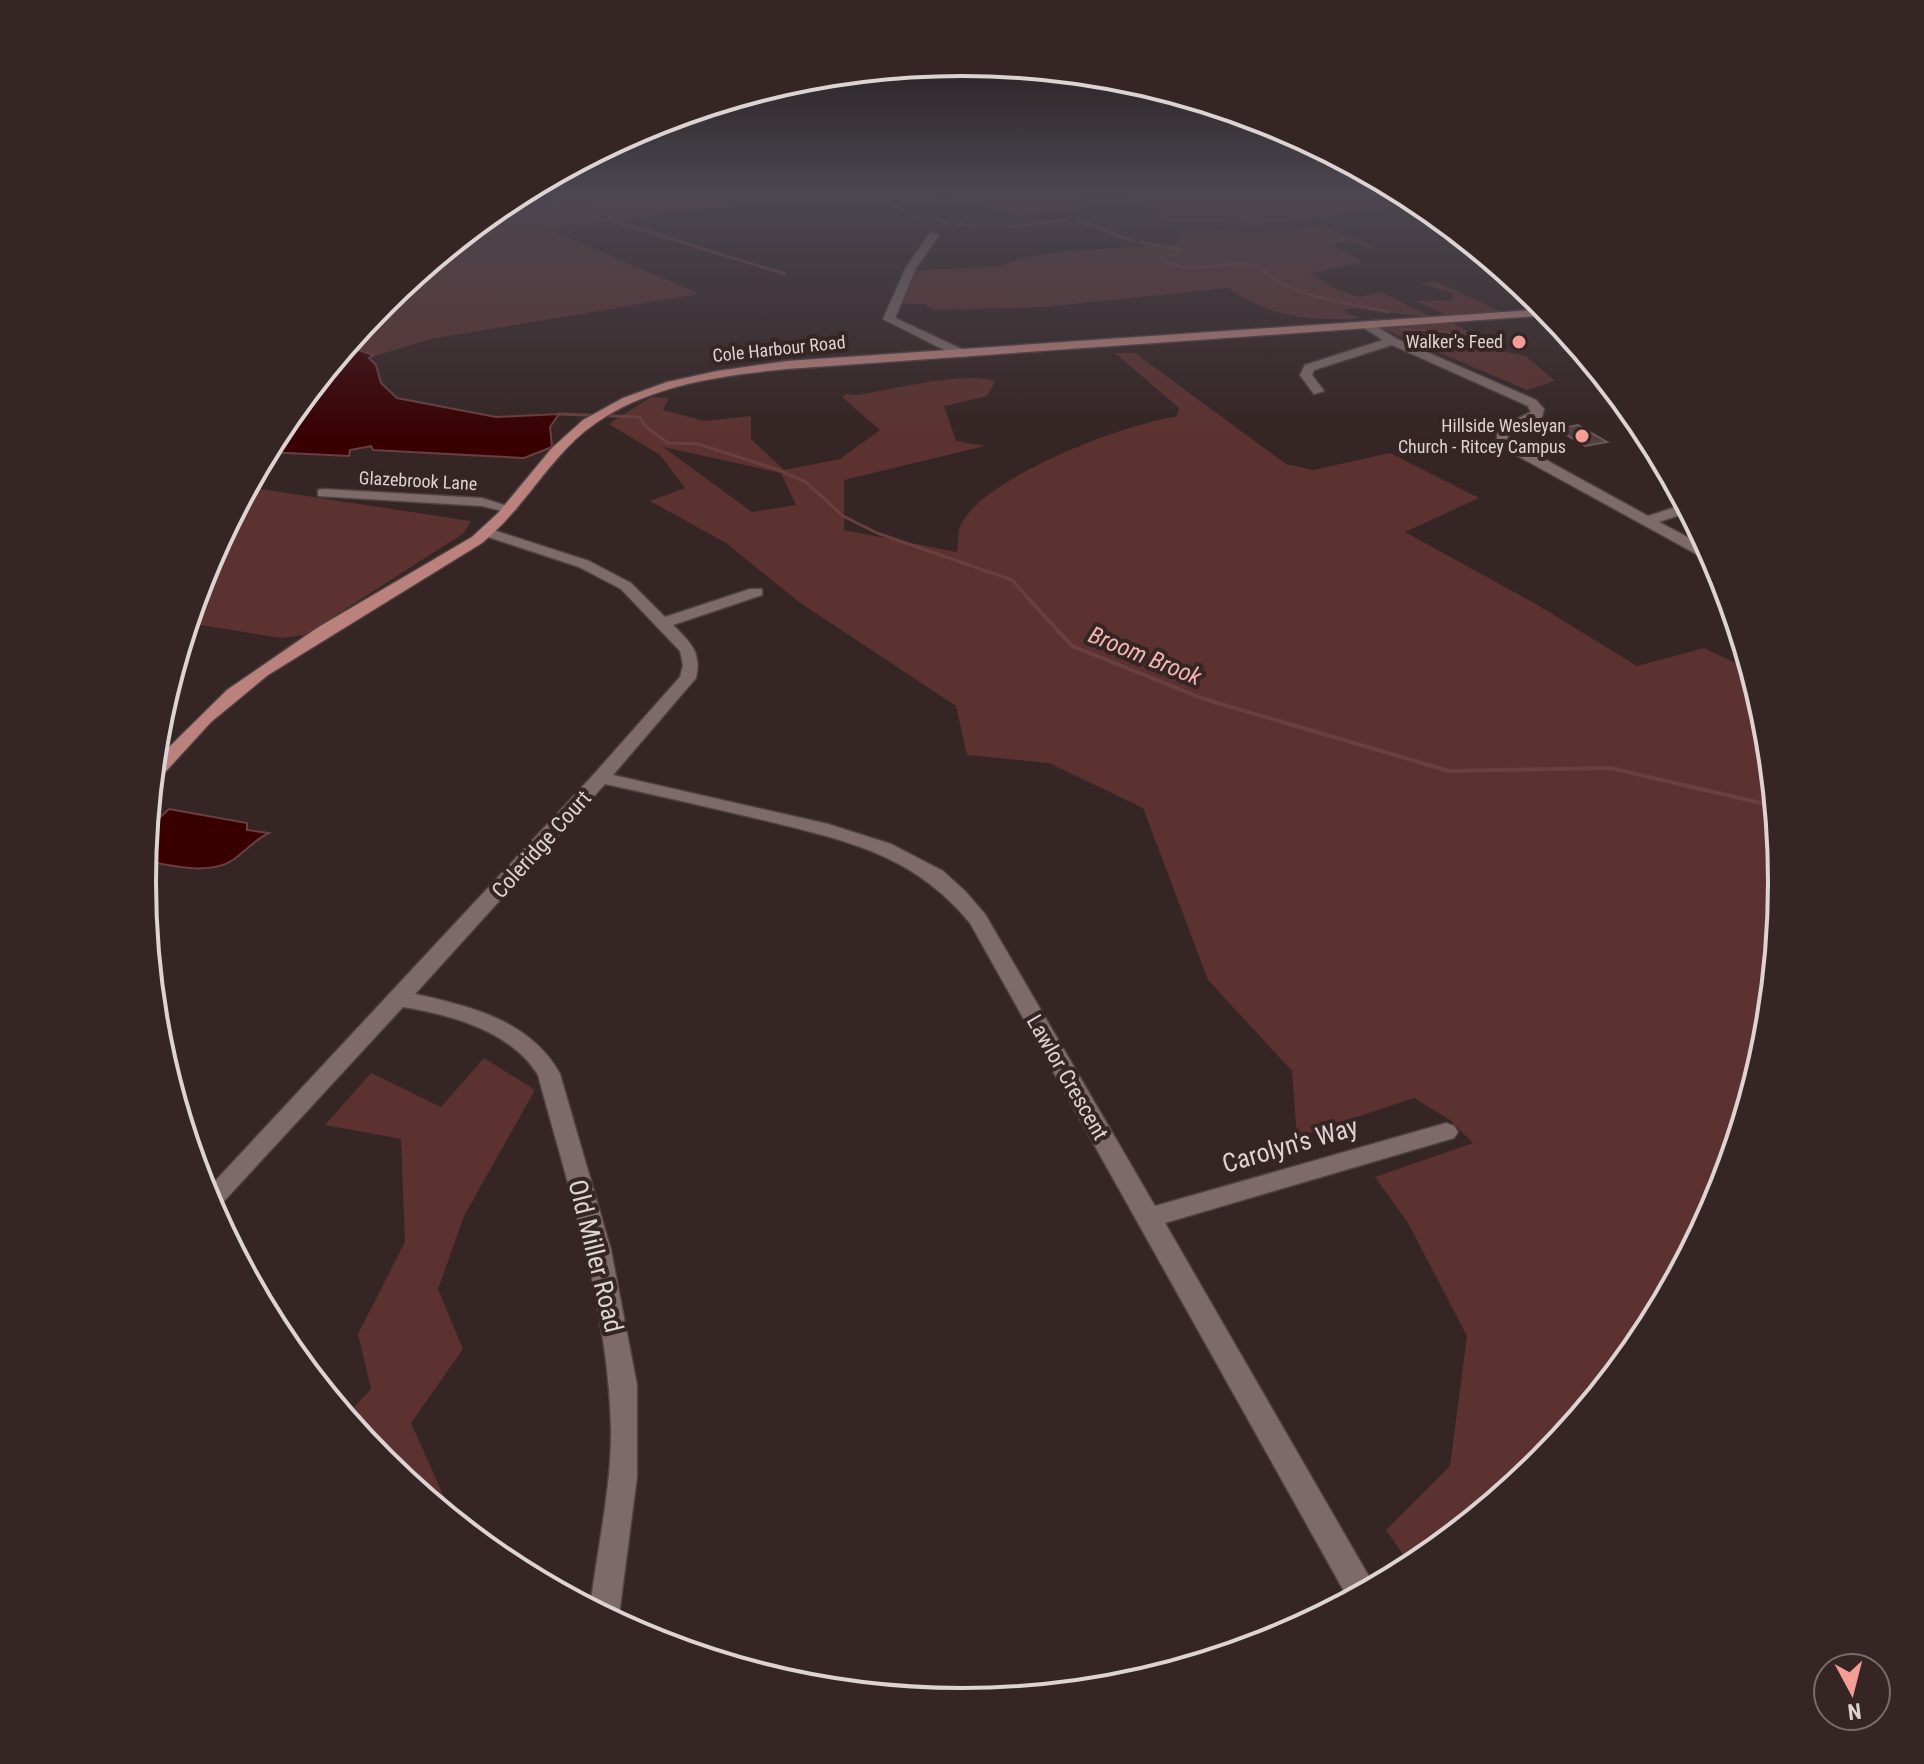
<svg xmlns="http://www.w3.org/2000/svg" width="1924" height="1764" viewBox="0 0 1924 1764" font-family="'Roboto Condensed',sans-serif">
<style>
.green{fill:#5c3230;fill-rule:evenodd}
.water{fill:#390002;stroke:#6a3f40;stroke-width:2}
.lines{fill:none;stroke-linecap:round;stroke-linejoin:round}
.stream-far1{stroke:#6a3f40;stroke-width:3}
.stream{stroke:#6a3f40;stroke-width:4}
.building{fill:#51403f;stroke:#6b5957;stroke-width:2}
.minor-casing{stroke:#4e4140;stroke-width:3}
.major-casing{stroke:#4e4140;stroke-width:3}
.minor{fill:#7e6b69;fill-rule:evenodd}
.major{fill:#bb817c;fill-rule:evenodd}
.poi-dot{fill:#f59c96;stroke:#352524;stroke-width:3}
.labels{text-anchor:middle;stroke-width:8;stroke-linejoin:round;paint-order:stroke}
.far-poi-label{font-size:18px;fill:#ddd3d2;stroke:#352524;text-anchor:end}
.far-street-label{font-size:18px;fill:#ddd3d2;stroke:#352524}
.street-label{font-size:22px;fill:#ddd3d2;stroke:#352524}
.water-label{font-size:24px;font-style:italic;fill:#f2b4af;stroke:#352524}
.near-street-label{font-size:26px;fill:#ddd3d2;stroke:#352524}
.rim{fill:none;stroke:#ddd3d2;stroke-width:4}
</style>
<rect width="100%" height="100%" fill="#352524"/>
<!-- green -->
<g class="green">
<polygon points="524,191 1088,191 1080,197 1088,208 1056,215 1014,216 946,196 911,204 871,198 789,200 548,229 700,294 431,339 369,358 376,365 381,383 397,398 496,417 559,414 550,427 552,447 524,458 373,450 371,446 350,450 349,456 266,452 280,426 383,302 507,200"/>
<polygon points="1117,191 1399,191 1425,206 1260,224 1167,221"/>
<path d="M1325 227 1377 247 1361 249 1368 246 1352 242 1330 244 1364 262 1311 273 1333 288 1359 297 1381 292 1432 317 1348 308 1346 313 1361 318C1310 322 1270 317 1228 288L1045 307 933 310 925 304H901L913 271 1003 266C1021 249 1145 248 1177 244L1183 231 1265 232Z"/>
<polygon points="1434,281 1503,312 1448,316 1416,301 1453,300 1453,293 1420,284"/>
<polygon points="1453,323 1506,352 1526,356 1555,381 1527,390 1381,328"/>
<path d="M1115 353H1135L1286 464 1313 470 1390 453 1479 498 1405 532 1536 604 1637 666 1704 648 1750 670C1839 963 1728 1309 1492 1502 1467 1523 1441 1551 1412 1567L1386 1530 1450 1466 1467 1336 1408 1223 1375 1177 1473 1143 1450 1120 1414 1098 1297 1137 1292 1071 1208 980 1143 808 1049 763 967 755 956 706 799 602 726 543 650 501 685 488 660 455 609 424 651 397 669 398 663 410 705 421 751 416V439L784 470 840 459 880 430 842 397 846 394 857 395C885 391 974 369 995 382L987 396 944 406 956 441 985 446 844 480V530L957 552C959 545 957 534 960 527 978 479 1128 422 1176 417L1179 408ZM663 447 781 473 796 505 752 512Z"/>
<polygon points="254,488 471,521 464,533 305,635 281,638 188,623 205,568 246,490"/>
<polygon points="484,1058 535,1090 464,1216 438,1289 463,1349 411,1423 445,1499 431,1502 382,1461 345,1417 371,1389 358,1334 405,1242 401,1139 325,1125 371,1073 441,1107"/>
</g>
<!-- water -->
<g class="water">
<polygon points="1412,330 1446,332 1501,350 1470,350"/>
<polygon points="346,346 373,355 369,358 376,365 381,383 397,398 496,417 559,414 550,427 552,447 524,458 373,450 371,446 350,450 349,456 266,452 280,426"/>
<path d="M169 809 247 823V830L269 833C254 840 247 850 233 860 209 876 170 865 144 861L147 829Z"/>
</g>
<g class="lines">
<!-- stream-far1 -->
<g class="stream-far1">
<polyline points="503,203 571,199 608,205 708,206 862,199 887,201 906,211"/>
<polyline points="608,205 609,218 616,222 785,274"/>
<polyline points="910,213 918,216"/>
<polyline points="937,220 949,222"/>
<polyline points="1077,220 1133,241"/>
<polyline points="958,224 972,226"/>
<polyline points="1008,227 1066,220"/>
<path d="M1139 242 1179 249 1178 254 1160 258C1185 279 1228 259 1250 264 1263 267 1275 281 1287 286 1319 300 1355 305 1389 312"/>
<polyline points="1401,329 1412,330"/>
<polyline points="559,414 640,417 645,426 668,443 698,444 776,469 806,482 843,516 877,533 1012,580 1029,599"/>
</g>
<!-- stream -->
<polyline class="stream" points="1027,597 1072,646 1204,699 1449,771 1610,768 1774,806"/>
</g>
<!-- building -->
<polygon class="building" points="1578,425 1607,442 1585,446 1557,429"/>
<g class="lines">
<!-- minor casing -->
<g class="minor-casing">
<g id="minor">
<polygon points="930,233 939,235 916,268 895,318 966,351 966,357 958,357 883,319 906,268"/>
<polygon points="1364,324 1372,324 1397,339 1536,400 1544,409 1542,417 1509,433 1508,439 1648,516 1685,504 1689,512 1659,522 1710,549 1716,562 1709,561 1496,444 1498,428 1531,412 1528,406 1392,345 1314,370 1312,375 1324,391 1314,394 1300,375 1305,365 1383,340 1364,328"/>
<polygon points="323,489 482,498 517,509 510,513 482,506 318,496 318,490"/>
<path d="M487 528 589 561 631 583 665 617 750 589H762V595L673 625C690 642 702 652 696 678L613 775 828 824 891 844 943 871 965 891 985 914 1155 1206 1446 1123 1454 1126 1458 1132 1454 1138 1165 1223 1375 1587 1349 1600 970 923C914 855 848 841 767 821 713 808 659 796 605 784L415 994C471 1006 531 1021 560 1074L611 1250 637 1385V1477L618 1623 590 1609C597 1548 612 1488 611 1427 608 1306 569 1190 538 1075 511 1031 451 1015 403 1007L213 1213 204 1193 594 774 680 677 683 665 680 651 621 589 579 567 482 535V529Z"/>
</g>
</g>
<!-- major casing -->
<g class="major-casing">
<path id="major" d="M1547 309 1552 315 787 369C715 376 632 387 576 439 542 471 519 513 482 543L268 675 211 722 158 780 152 781 154 762 227 690 317 628 472 537 498 513 552 448 583 420 623 398 667 382 717 371 787 361Z"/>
</g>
<!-- minor -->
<use href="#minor" class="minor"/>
<!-- major -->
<use href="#major" class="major"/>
</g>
<!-- sky -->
<linearGradient id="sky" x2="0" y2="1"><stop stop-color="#1d1414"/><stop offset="0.44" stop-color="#4b4650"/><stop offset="1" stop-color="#4b4650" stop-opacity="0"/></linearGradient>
<rect width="1924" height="437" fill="url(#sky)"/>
<!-- markers -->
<g class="poi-dot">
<circle cx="1519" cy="342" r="8"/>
<circle cx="1582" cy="436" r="8"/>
</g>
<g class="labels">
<!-- far-poi labels -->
<g class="far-poi-label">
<text x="1503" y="348">Walker's Feed</text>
<text x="1566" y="432">Hillside Wesleyan<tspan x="1566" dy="21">Church - Ritcey Campus</tspan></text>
</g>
<!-- far-street labels -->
<g class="far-street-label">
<text transform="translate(779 349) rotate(-6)" y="6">Cole Harbour Road</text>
<text transform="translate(418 481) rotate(3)" y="6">Glazebrook Lane</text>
</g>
<!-- street labels -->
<g class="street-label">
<text transform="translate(541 844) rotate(-48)" y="8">Coleridge Court</text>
<text transform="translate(1068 1077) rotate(60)" y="8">Lawlor Crescent</text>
</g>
<!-- water labels -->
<g class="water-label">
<text transform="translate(1145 656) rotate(22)" y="8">Broom Brook</text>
</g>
<!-- near-street labels -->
<g class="near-street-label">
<text transform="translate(1290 1145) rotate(-16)" y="9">Carolyn's Way</text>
<text transform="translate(596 1256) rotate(76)" y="9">Old Miller Road</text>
</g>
</g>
<!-- crop -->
<path d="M0 0H1924V1764H0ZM156 882a806 806 0 1 1 1612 0a806 806 0 1 1-1612 0Z" fill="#352524" fill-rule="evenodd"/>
<path class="rim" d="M156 882a806 806 0 1 1 1612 0a806 806 0 1 1-1612 0Z"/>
<!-- north arrow -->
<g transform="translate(1852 1692) rotate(173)"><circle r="38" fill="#352524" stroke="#786b6a" stroke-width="2"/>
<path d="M0-6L14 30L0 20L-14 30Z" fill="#f59c96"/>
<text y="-12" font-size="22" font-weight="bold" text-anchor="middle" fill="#ddd3d2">N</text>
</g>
</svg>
